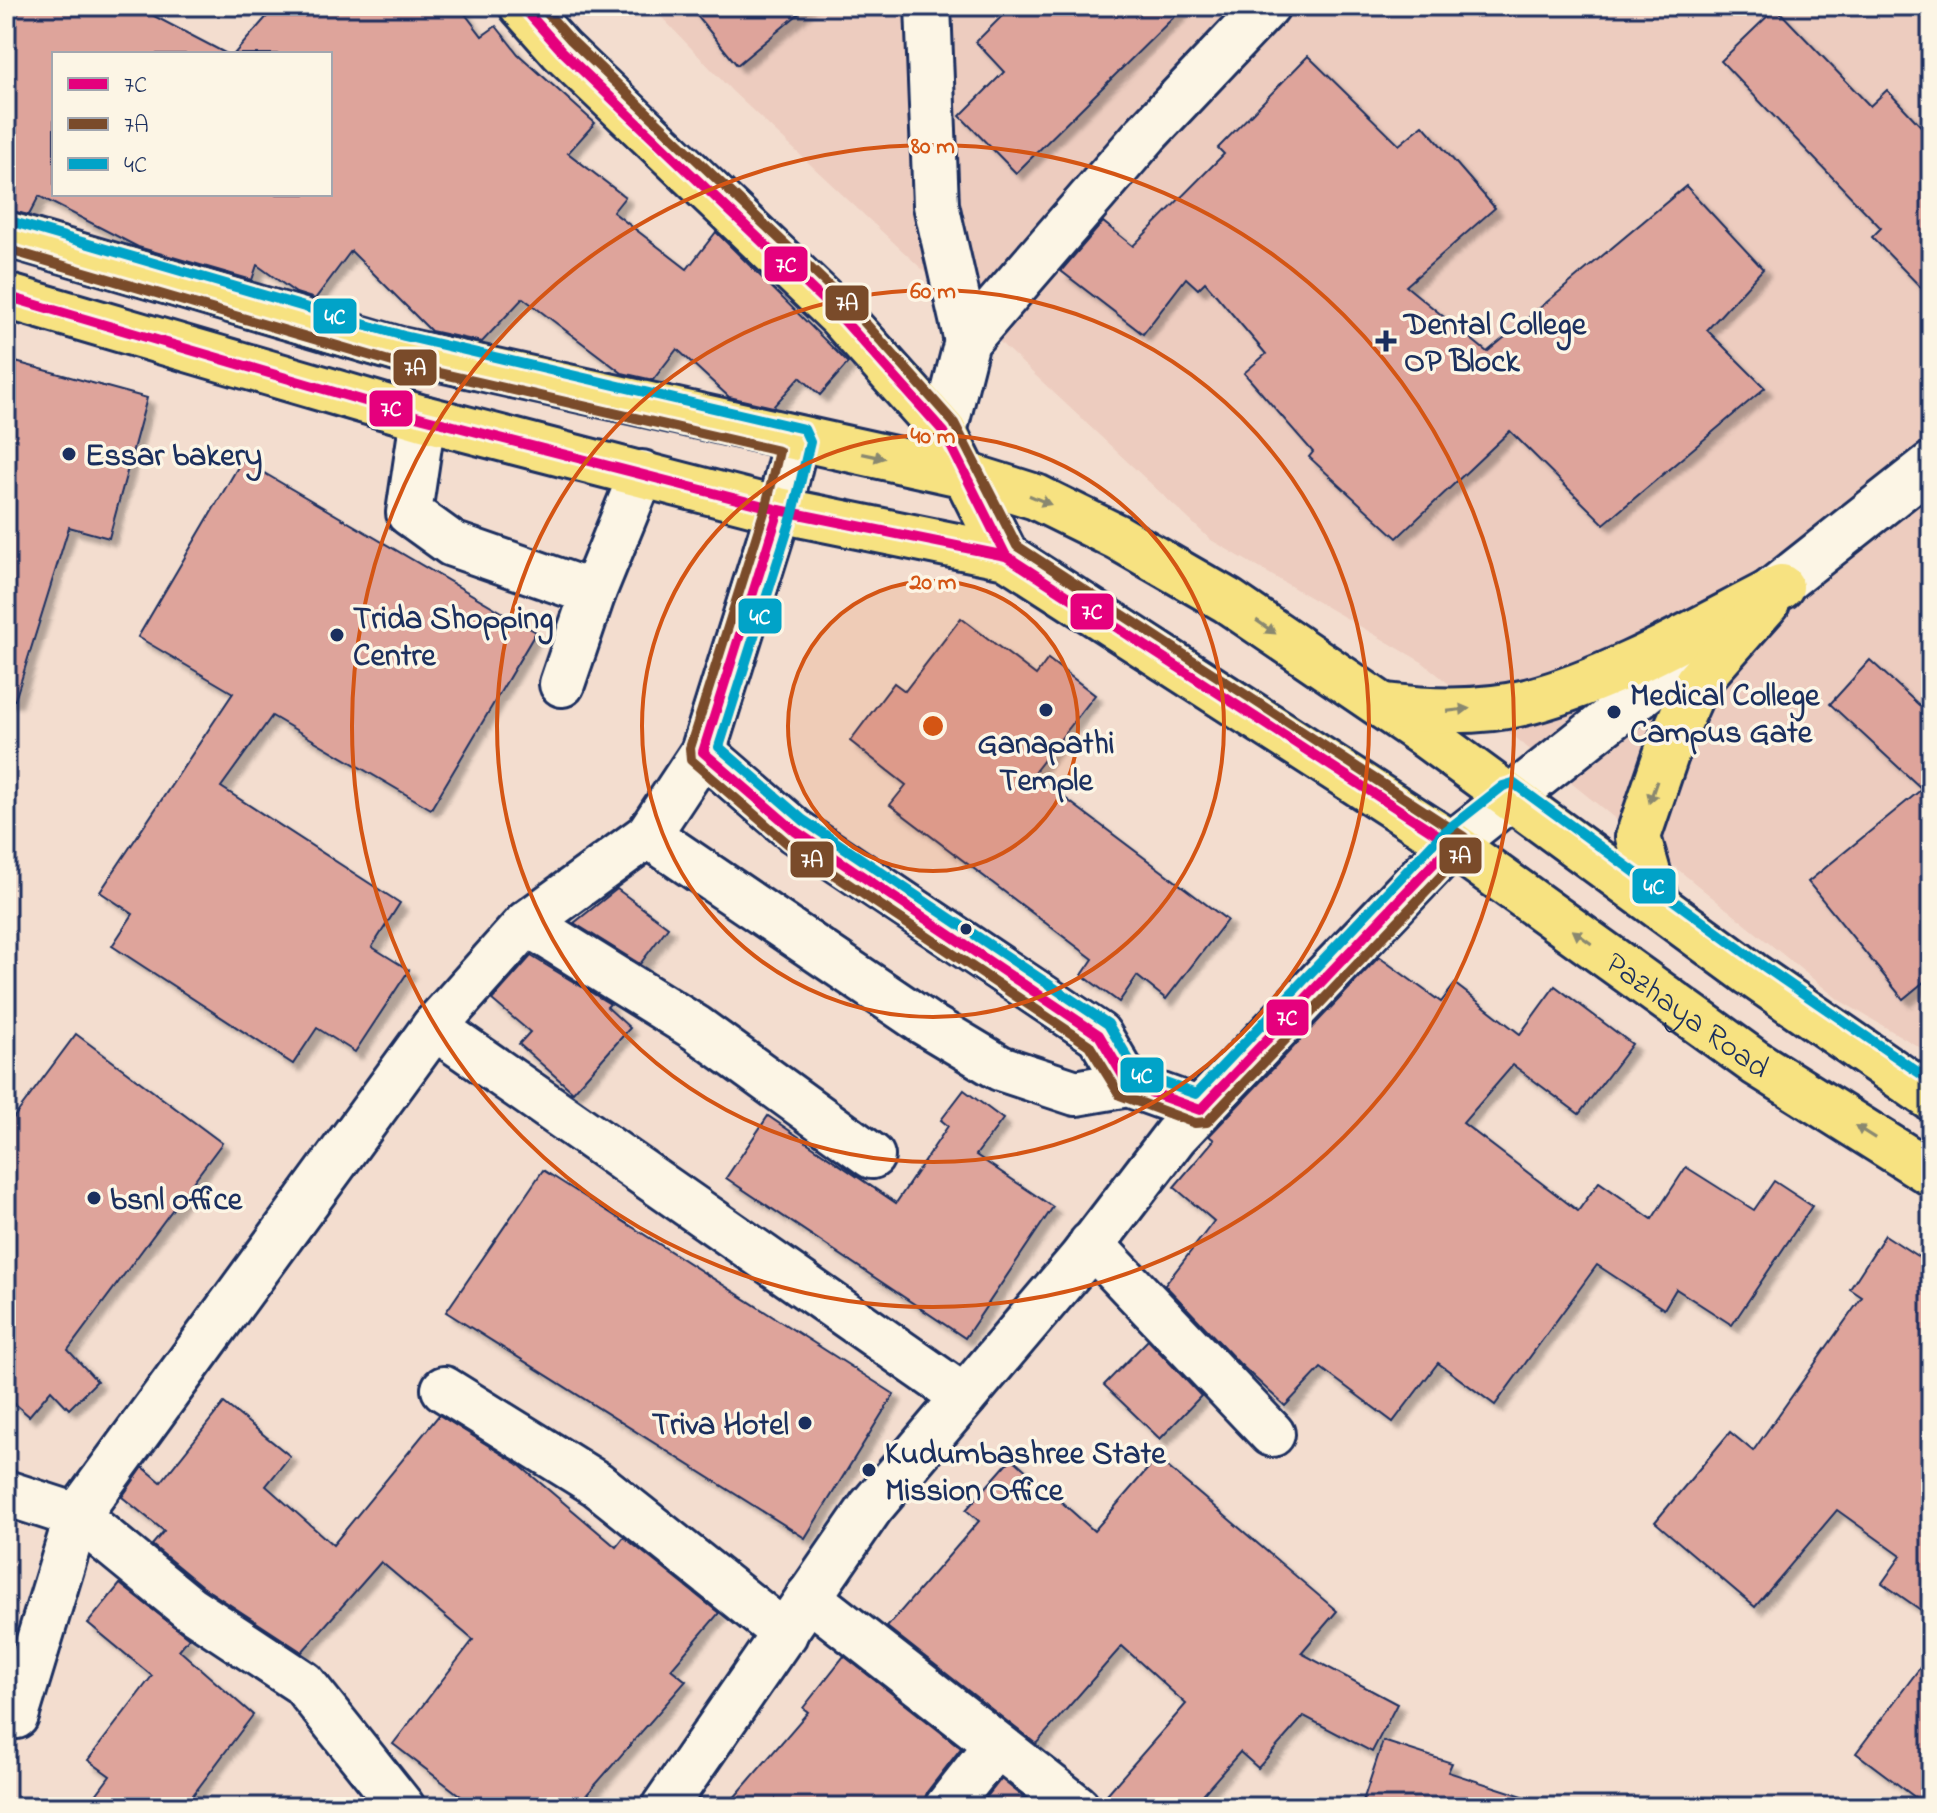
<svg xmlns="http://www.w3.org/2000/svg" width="1937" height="1813" viewBox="0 0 1937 1813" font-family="'Indie Flower',sans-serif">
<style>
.built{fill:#edccbf}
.building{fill:#dea49b;stroke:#1b2f5e;stroke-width:2;filter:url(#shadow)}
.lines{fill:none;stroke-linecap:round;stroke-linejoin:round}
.minor-casing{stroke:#1b2f5e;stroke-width:50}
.major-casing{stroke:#1b2f5e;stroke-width:50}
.minor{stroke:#fcf5e5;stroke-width:44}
.major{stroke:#f7e281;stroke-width:44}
.bus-1-casing{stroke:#fcf5e5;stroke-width:16}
.bus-2-casing{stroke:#fcf5e5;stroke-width:16}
.bus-3-casing{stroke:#fcf5e5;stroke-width:16}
.bus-1{stroke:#e5007d;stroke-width:10}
.bus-2{stroke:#7a4b2a;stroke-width:10}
.bus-3{stroke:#01a3c8;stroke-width:10}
.oneway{fill:#898870}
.ring{fill:none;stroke:#d45514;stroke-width:4}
.poi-dot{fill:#1b2f5e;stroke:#fcf5e5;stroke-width:3}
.labels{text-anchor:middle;stroke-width:7;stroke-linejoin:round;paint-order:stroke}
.poi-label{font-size:32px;font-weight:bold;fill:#1b2f5e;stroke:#fcf5e5;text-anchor:start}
.street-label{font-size:32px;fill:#1b2f5e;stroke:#fcf5e5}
.centre{fill:#d45514;stroke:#fcf5e5;stroke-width:4}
.ring-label{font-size:24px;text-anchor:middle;font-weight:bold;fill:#d45514;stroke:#fcf5e5;stroke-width:7;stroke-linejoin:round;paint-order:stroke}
.line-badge{stroke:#fcf5e5;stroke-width:3}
.badge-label{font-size:22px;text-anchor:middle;font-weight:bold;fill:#fff}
</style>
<defs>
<filter id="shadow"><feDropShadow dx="7" dy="7" stdDeviation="2" flood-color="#0004"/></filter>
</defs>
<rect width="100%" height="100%" fill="#f3ddcf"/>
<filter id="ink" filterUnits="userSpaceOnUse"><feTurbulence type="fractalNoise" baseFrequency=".0125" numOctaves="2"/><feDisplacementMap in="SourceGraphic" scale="16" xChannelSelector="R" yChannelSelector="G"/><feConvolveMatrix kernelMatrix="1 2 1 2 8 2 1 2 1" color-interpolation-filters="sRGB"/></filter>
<g filter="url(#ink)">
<!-- built -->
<polygon class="built" points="651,6 1931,6 1931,1054 1839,1000 1422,662 1211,540 732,91"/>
<!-- building -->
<g class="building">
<polygon points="6,6 135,6 227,54 54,54 54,194 330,194 330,54 234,54 276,6 459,6 482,36 496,26 518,54 595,123 568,153 625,197 613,212 687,269 716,232 848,363 820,395 800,377 773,407 729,397 677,349 653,380 622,373 523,298 482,342 431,331 351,251 315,299 296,293 257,265 252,280 138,247 39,196 29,215 6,210"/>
<polygon points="689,6 808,6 737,65"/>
<polygon points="1012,6 1185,6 1016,173 960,116 1004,72 976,42"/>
<polygon points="1776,8 1870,106 1887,90 1931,137 1931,298 1872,237 1881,228 1721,61"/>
<polygon points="1308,56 1399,145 1423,125 1495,208 1406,286 1487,352 1686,186 1763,269 1707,330 1765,388 1604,524 1510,431 1397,538 1309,457 1313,452 1244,373 1266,354 1205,282 1198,289 1186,278 1143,334 1061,271 1103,222 1133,246 1224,154 1218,148"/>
<polygon points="12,361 147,398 109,538 69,527 15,700 6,699 6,383"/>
<polygon points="242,460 536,632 431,809 272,716 221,787 400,903 372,947 409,970 355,1052 317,1028 293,1064 112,946 133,914 100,892 233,693 138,637"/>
<polygon points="961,618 1036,675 1048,659 1095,695 1033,774 1227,920 1166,999 1137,976 1119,1002 1082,975 1093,959 890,805 906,785 850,741 894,683 905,691"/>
<polygon points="1870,660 1931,716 1931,976 1903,999 1808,882 1922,789 1830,704"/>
<polygon points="617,889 668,927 640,964 574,923"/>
<polygon points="531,956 610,1004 607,1007 630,1028 573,1092 519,1044 530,1032 492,1000"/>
<polygon points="1379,957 1441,1002 1455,984 1520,1034 1555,986 1632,1044 1579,1114 1513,1065 1463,1123 1578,1211 1599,1182 1652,1219 1686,1167 1754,1210 1774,1181 1812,1206 1732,1325 1676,1289 1664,1309 1597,1265 1495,1405 1438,1363 1393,1422 1321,1368 1285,1406 1239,1363 1165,1285 1214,1221 1174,1187 1214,1140 1209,1136"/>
<polygon points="76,1034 222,1143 68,1350 97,1381 69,1409 51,1390 29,1416 6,1396 6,1128"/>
<polygon points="964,1090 1003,1119 976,1155 1053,1207 965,1338 726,1178 768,1116 896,1203 948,1126 941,1120"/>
<polygon points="543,1170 894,1394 805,1538 446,1312"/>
<polygon points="1885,1235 1931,1265 1931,1617 1882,1583 1901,1556 1837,1510 1755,1607 1655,1522 1730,1432 1753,1451 1862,1297 1850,1289"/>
<polygon points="1148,1340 1201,1396 1160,1439 1104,1385"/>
<polygon points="224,1403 290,1456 266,1486 333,1545 439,1415 518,1464 616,1547 624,1537 719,1613 671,1669 686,1681 576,1807 475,1807 393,1744 473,1640 381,1562 302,1652 203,1587 152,1545 164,1531 122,1497 143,1467 161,1482"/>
<polygon points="1012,1458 1094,1531 1157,1458 1337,1611 1301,1653 1397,1704 1372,1752 1304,1716 1258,1768 1240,1752 1192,1807 1101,1807 1101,1801 1186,1704 1122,1646 1036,1744 887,1627 979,1521 966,1510"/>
<polygon points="120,1584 189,1638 179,1650 253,1715 184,1807 87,1807 110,1776 88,1760 152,1676 88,1623"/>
<polygon points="1931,1653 1931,1807 1928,1807 1856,1753"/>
<polygon points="844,1656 961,1748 927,1792 923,1807 726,1807 808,1712 803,1708"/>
<polygon points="1383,1741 1452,1763 1448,1772 1532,1799 1531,1807 1361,1807"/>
<polygon points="1001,1779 1036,1807 979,1807"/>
</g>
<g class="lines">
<!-- minor casing -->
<g class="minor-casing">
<g id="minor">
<polyline points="928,6 936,205 967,341"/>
<polyline points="423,418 409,513 452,544 593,593"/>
<polyline points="944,432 967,341 1146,134 1267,6"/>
<polyline points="796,440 779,510 703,752 648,835 527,923 434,1027 964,1397"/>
<polyline points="562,684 593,593 642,473"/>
<polyline points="703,752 795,831 1099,1035 1128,1084"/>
<polyline points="648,835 925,1023 1000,1068 1076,1093 1128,1084 1200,1110"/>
<polyline points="527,923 696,1028 872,1156"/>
<polyline points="1091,1244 1272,1434"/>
<polyline points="444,1389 597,1484 785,1634"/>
<polyline points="6,1493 77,1516 188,1607 303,1683 402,1807"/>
<polyline points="808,1597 1077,1807"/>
<polyline points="16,1716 77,1516 434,1027"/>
<polyline points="664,1807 871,1507 1081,1259 1175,1136 1301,1002 1452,844 1931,465"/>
<polyline points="947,1807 995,1746"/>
</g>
</g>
<!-- major casing -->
<g class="major-casing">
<g id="major">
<polyline points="522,6 561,50 840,316 944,432 1006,556"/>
<polyline points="6,234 400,350 966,475 1036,497 1117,537 1228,601 1425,735 1751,974 1931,1098"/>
<path id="s1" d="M6 296 423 418 779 510 1006 556 1452 844 1756 1063 1931 1173"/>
<path d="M1386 706C1433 712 1485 713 1531 701 1619 677 1700 628 1781 587"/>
<polyline points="1656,901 1638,837 1670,743 1697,682 1767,603"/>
</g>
</g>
<!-- minor -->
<use href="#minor" class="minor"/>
<!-- major -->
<use href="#major" class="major"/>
<!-- bus-1 casing -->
<g class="bus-1-casing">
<g id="bus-1">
<polyline points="522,6 561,50 840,316 944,432 1006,556"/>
<polyline points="6,296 423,418 779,510"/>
<polygon points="779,510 1006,556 1452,844 1200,1110 1128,1084 1099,1035 795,831 703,752"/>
</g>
</g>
<!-- bus-2 casing -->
<g class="bus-2-casing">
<polyline id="bus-2" points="6,249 396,363 779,451 766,506 690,748 691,760 787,843 1089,1045 1120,1095 1195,1123 1207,1122 1462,854 1464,837 1017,546 954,423 850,306 571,40 541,6"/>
</g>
<!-- bus-3 casing -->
<g class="bus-3-casing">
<polyline id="bus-3" points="10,221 404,336 804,429 810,442 793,513 719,747 803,820 1108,1024 1137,1073 1196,1094 1442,834 1503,786 1513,783 1759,963 1931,1081"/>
</g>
<!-- bus-1 -->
<use href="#bus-1" class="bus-1"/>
<!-- bus-2 -->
<use href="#bus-2" class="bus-2"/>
<!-- bus-3 -->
<use href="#bus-3" class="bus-3"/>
</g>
<!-- one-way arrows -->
<defs><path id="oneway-solid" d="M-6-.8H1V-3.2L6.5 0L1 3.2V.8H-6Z" transform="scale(2)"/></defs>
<g class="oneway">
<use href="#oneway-solid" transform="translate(873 456) rotate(12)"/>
<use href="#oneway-solid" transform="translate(1040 500) rotate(23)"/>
<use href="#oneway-solid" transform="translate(1266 627) rotate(35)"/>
<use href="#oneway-solid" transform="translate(1458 710) rotate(-7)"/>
<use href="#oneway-solid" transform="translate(1653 792) rotate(109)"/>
<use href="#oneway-solid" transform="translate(1582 937) rotate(-144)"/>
<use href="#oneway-solid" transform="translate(1865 1132) rotate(-148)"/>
</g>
</g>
<!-- distance rings -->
<circle cx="933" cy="726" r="145" fill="#d45514" fill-opacity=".12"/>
<g class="ring">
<circle cx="933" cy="726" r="145"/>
<circle cx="933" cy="726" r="291"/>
<circle cx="933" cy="726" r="436"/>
<circle cx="933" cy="726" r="581"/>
</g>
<!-- markers -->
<g class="poi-dot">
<path d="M1382 329h8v8h8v8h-8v8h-8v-8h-8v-8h8z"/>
<circle cx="69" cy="454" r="8"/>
<circle cx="337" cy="635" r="8"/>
<circle cx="1046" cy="710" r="8"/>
<circle cx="1614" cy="712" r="8"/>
<circle cx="966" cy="929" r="7"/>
<circle cx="94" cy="1198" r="8"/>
<circle cx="805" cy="1423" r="8"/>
<circle cx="869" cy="1470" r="8"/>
</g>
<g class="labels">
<!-- poi labels -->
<g class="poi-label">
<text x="1404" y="334">Dental College<tspan x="1404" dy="37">OP Block</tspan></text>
<text x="85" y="465">Essar bakery</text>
<text x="353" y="628">Trida Shopping<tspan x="353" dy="37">Centre</tspan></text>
<text x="1630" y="705">Medical College<tspan x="1630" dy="37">Campus Gate</tspan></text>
<text x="1046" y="753" text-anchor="middle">Ganapathi<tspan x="1046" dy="37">Temple</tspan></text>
<text x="110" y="1209">bsnl office</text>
<text x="789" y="1434" text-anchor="end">Triva Hotel</text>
<text x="885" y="1463">Kudumbashree State<tspan x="885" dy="37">Mission Office</tspan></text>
</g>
<!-- street labels -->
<g class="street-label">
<text dy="11" stroke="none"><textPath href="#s1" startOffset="1856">Pazhaya Road</textPath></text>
</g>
</g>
<circle cx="933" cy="726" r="12" class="centre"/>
<g class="ring-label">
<text x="933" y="153">80 m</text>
<text x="933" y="298">60 m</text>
<text x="933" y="443">40 m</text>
<text x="933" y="589">20 m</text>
</g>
<g class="line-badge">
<rect x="763" y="245" width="46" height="38" rx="8" fill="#e5007d"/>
<rect x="824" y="284" width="46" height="38" rx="8" fill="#7a4b2a"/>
<rect x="312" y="297" width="46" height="38" rx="8" fill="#01a3c8"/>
<rect x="392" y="348" width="46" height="39" rx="8" fill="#7a4b2a"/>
<rect x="368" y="389" width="46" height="39" rx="8" fill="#e5007d"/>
<rect x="1069" y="592" width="46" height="39" rx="8" fill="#e5007d"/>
<rect x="737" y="597" width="46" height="38" rx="8" fill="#01a3c8"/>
<rect x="1438" y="836" width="45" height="39" rx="8" fill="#7a4b2a"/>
<rect x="789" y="840" width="46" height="39" rx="8" fill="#7a4b2a"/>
<rect x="1631" y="867" width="46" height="38" rx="8" fill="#01a3c8"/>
<rect x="1265" y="998" width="45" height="39" rx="8" fill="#e5007d"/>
<rect x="1119" y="1056" width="46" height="38" rx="8" fill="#01a3c8"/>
</g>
<g class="badge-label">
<text x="786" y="272">7C</text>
<text x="847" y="310">7A</text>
<text x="335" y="324">4C</text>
<text x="415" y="375">7A</text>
<text x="391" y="416">7C</text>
<text x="1092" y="619">7C</text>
<text x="760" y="624">4C</text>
<text x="1460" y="863">7A</text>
<text x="812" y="867">7A</text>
<text x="1654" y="894">4C</text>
<text x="1287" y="1025">7C</text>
<text x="1142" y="1083">4C</text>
</g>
<!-- margin -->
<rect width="1937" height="1813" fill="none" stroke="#fcf5e5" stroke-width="32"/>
<rect x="16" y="16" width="1905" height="1781" fill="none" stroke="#1b2f5e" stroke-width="3" filter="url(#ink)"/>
<!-- legend -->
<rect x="52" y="52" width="280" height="144" fill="#fcf5e5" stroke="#a2a6af" stroke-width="2"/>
<rect x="68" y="78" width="40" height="12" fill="#e5007d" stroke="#a2a6af" stroke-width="2"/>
<text x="124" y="92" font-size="24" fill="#1b2f5e">7C</text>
<rect x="68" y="118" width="40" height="12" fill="#7a4b2a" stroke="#a2a6af" stroke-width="2"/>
<text x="124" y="132" font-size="24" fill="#1b2f5e">7A</text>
<rect x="68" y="158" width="40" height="12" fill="#01a3c8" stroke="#a2a6af" stroke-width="2"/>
<text x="124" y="172" font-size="24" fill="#1b2f5e">4C</text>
</svg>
